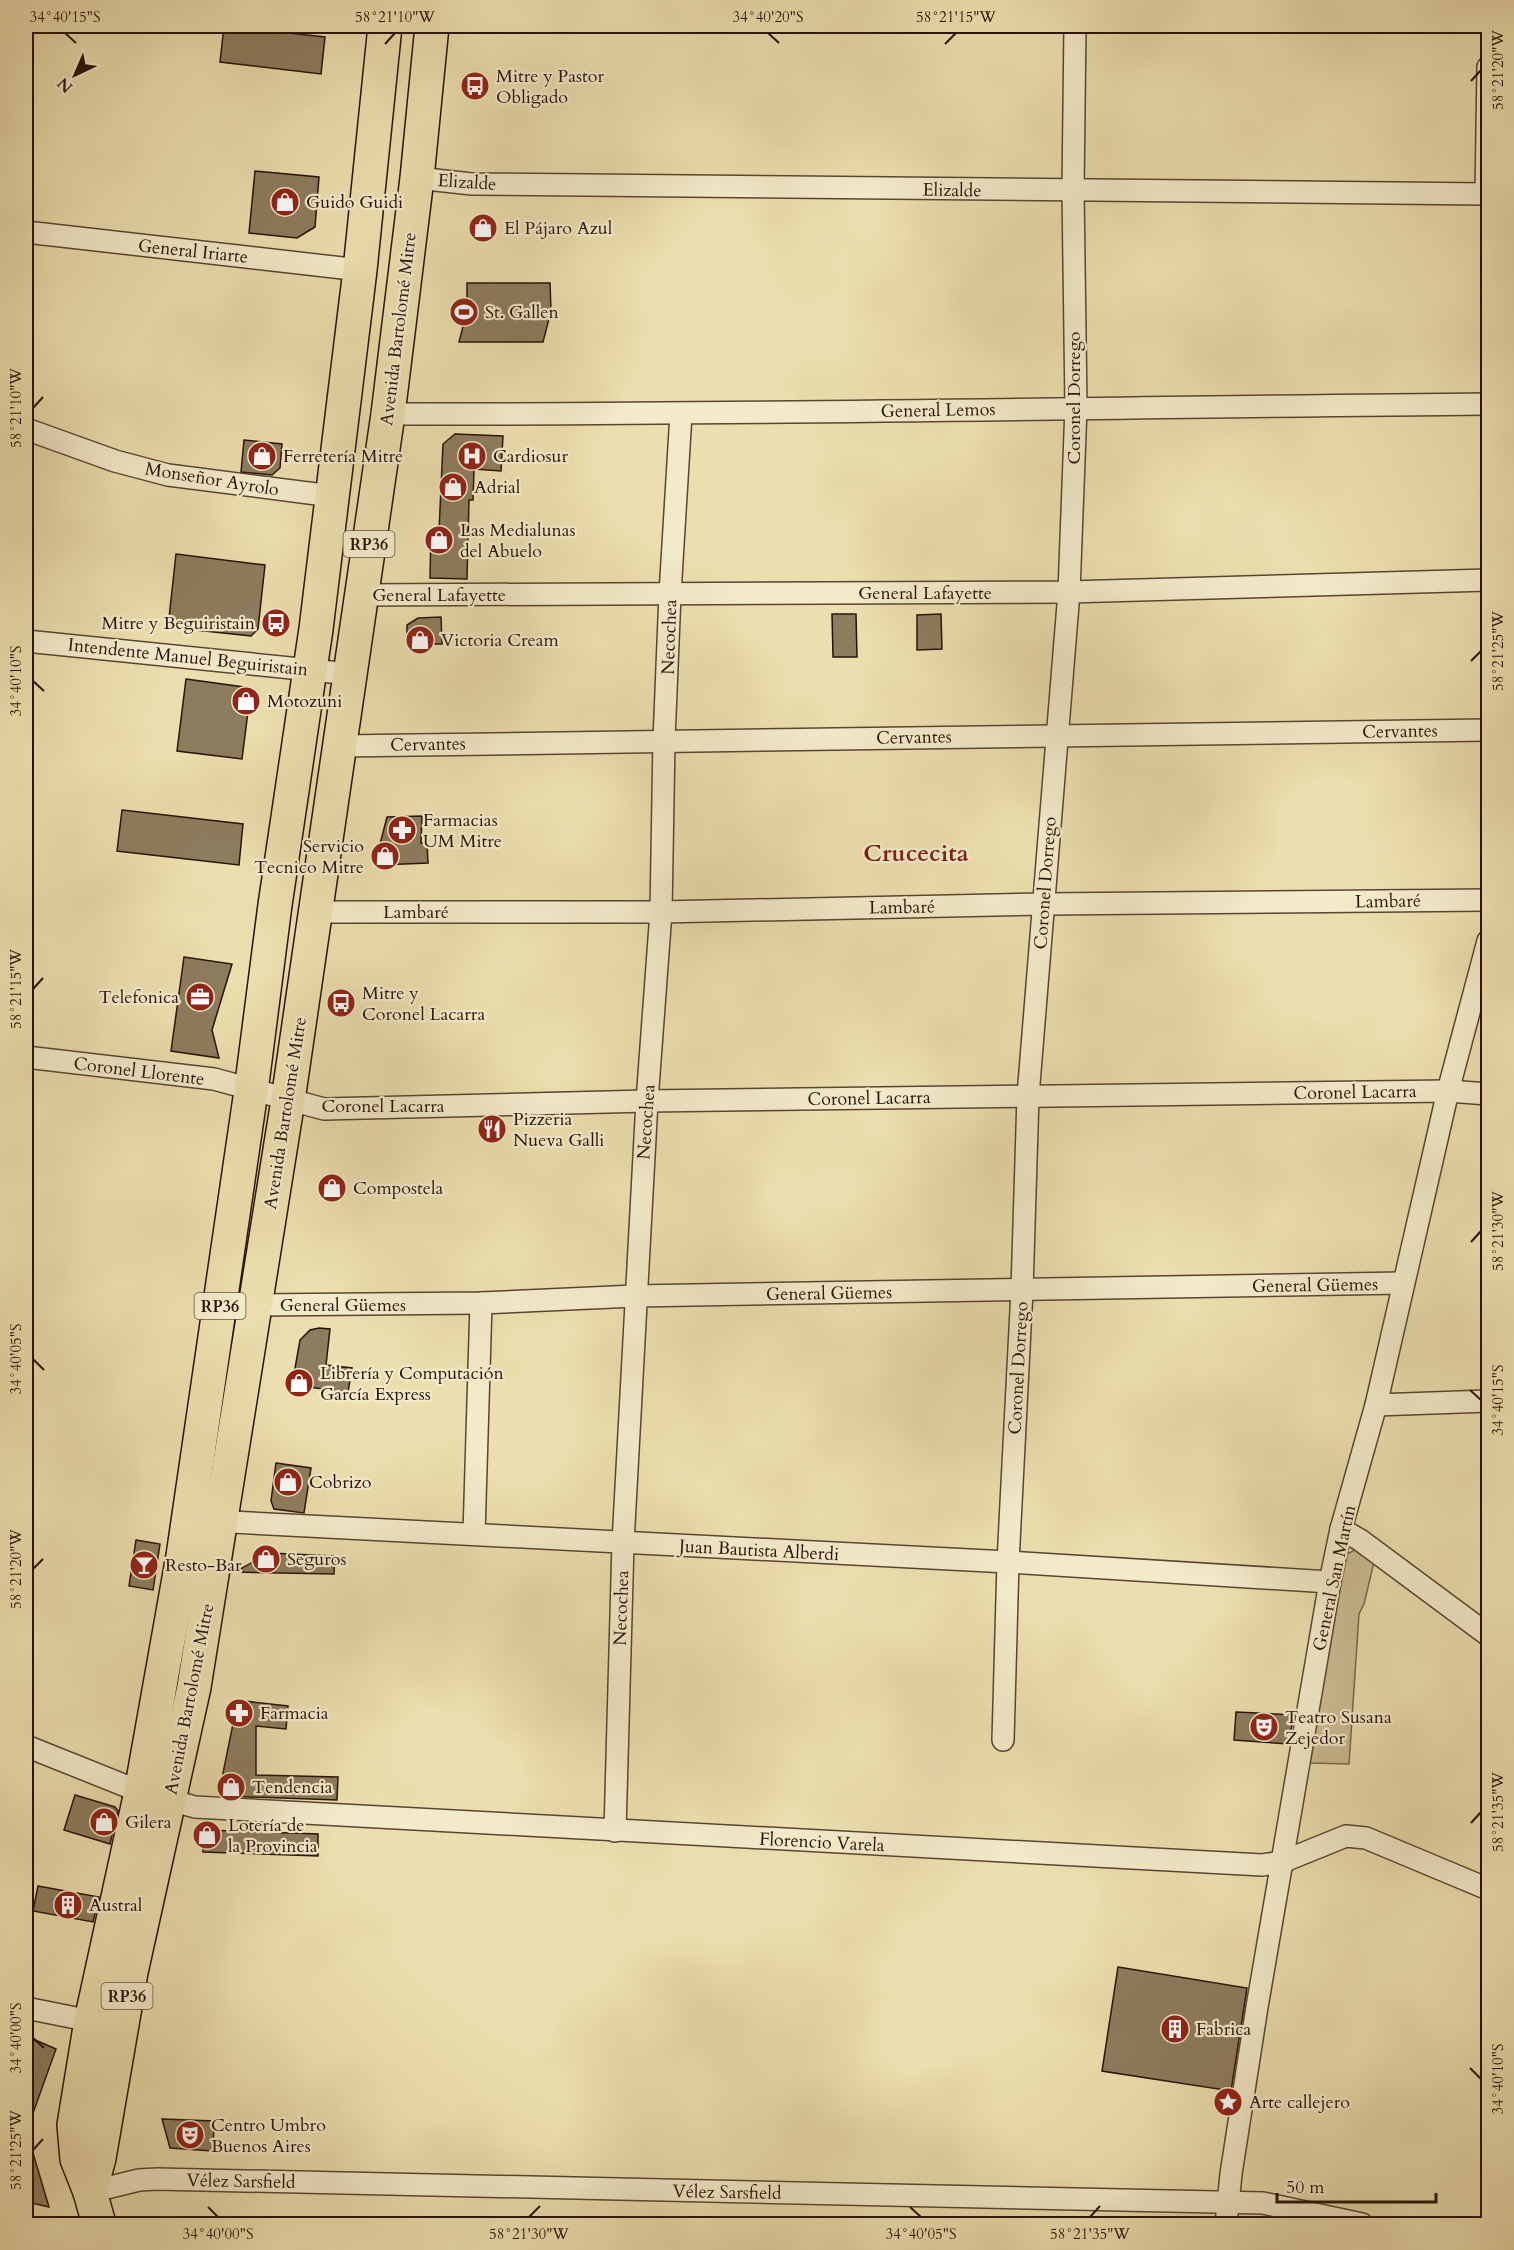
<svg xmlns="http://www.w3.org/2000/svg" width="1514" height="2250" viewBox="0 0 1514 2250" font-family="Cardo,serif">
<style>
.green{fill:#cbbb92;stroke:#79664d;stroke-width:1.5}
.building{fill:#8d7c5e;stroke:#271208;stroke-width:1.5}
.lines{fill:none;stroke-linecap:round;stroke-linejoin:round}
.minor-casing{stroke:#584532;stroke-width:24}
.primary-casing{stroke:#271208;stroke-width:36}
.minor{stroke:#f3eaca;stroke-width:21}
.primary{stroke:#ecdeae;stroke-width:33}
.ticks{fill:none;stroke:#271208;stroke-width:2}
.labels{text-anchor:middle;stroke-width:4.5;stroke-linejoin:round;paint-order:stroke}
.shield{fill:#f3eaca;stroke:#645342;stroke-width:1.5}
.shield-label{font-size:16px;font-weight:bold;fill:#271208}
.poi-label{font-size:18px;fill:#271208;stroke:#f3eaca;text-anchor:start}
.street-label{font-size:18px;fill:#271208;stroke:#f3eaca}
.district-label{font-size:24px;font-weight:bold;fill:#7a1f14;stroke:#f3eaca}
.neatline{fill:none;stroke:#271208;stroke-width:2}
.ticks-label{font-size:15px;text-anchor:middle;fill:#271208}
</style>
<rect width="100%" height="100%" fill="#ecdeae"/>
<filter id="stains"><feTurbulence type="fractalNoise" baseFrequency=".00333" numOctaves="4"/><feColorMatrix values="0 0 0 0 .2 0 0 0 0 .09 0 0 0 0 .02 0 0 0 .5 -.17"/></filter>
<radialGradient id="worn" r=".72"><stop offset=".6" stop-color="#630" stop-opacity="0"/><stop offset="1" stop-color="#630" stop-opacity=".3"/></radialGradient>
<!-- green -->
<polygon class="green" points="1356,1549 1374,1562 1364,1604 1359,1614 1349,1764 1310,1763 1344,1556"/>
<!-- building -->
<g class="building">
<polygon points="224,26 325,37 321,74 220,62"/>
<polygon points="255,171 319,177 315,227 297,238 249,233"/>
<polygon points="467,283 550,283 551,311 543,342 459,342 467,311"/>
<polygon points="455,434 503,436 501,471 474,469 473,500 469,500 467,579 430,578 431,531 439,531 443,444"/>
<polygon points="244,440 282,444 280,468 272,475 241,472"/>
<polygon points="176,554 265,565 258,629 251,636 168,627"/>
<polygon points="832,614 856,614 857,657 833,657"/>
<polygon points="941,614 942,649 917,650 917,615"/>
<polygon points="441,617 442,644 407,644 407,625 418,618"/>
<polygon points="186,679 251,688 242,759 177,751"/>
<polygon points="122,810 243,824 239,865 117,851"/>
<polygon points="422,816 421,843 427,843 428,863 380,865 380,844 387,817"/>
<polygon points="184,957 232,964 212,1030 219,1058 171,1051"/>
<polygon points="319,1328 330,1329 326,1365 352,1368 348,1392 292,1385 300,1340 310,1330"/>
<polygon points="276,1463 311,1468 304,1513 274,1509 271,1501"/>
<polygon points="136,1540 160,1544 153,1590 129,1586"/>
<polygon points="269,1553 335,1556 334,1574 235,1572"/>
<polygon points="235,1700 288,1706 286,1729 256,1726 256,1775 338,1777 337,1800 222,1796 223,1773 233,1724"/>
<polygon points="1236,1712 1294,1715 1288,1744 1234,1740"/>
<polygon points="75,1795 115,1807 118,1811 110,1844 64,1830"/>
<polygon points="204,1830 318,1834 318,1856 203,1852"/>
<polygon points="38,1886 99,1897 93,1922 33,1911"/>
<polygon points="1118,1967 1247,1988 1231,2091 1102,2071"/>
<polygon points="26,2036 56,2049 28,2127 26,2127"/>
<polygon points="162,2119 215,2121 212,2151 170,2148"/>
<polygon points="30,2143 49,2207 26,2202 26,2144"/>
</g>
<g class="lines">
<!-- minor casing -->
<g class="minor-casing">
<g id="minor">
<polyline points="417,178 472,184 1488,194"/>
<polyline points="1486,194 1488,67"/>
<polyline points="26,232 360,270"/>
<path d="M388 414C755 415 1122 407 1488 404"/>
<polyline points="26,429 115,461 168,475 332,496"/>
<polyline points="361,595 1069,592 1488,580"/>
<polyline points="26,641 350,674"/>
<polyline points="340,746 1488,730"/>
<polyline points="316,912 661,912 1044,904 1488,900"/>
<polyline points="26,1057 214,1079 324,1109 647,1101 1448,1091 1488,1094"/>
<polyline points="255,1305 481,1303 635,1296 1403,1283"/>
<polyline points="1376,1405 1488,1401"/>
<polyline points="211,1521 1008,1562 1330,1582"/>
<polyline points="1341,1529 1360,1540 1488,1635"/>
<polyline points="474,1534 481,1303"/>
<polyline points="1003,1740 1008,1562 1022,1290 1028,1096 1069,592 1076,407 1073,191 1075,26"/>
<polyline points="26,1746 141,1792 195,1807 1262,1865 1282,1862 1346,1836 1366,1838 1488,1889"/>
<polyline points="615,1831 623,1543 647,1101 661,912 664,740 670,594 681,414"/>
<polyline points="26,2008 91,2021"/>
<polyline points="90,2192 139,2180 157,2179 1263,2203 1362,2224"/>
<polyline points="1226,2224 1231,2174 1257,2007 1330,1582 1341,1529 1376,1405 1448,1091 1488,941"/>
</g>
</g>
<!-- primary casing -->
<g class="primary-casing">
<g id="primary">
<polyline points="90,2192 99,2158 131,1972 194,1687 288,1100 388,414 417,178 432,26"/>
<polyline points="99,2224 90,2192 77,2159 74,2125 91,2021 141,1792 183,1556 251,1091 275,905 316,629 360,270 385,26"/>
</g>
</g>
<!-- minor -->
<use href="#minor" class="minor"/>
<!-- primary -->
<use href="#primary" class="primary"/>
</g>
<!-- ticks -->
<path class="ticks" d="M65 33 76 43M768 33 779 43M385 44 395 33M945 44 956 33M1471 81 1481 70M33 408 43 397M1471 661 1481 651M33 681 44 691M33 989 43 978M1471 1242 1481 1231M33 1359 44 1370M1470 1390 1481 1400M33 1569 43 1559M1471 1823 1481 1812M33 2038 44 2048M1470 2068 1481 2079M33 2150 43 2139M208 2207 218 2217M910 2207 921 2217M529 2217 540 2206M1090 2217 1100 2206"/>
<!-- icons -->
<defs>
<g id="bus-disc" transform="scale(1.5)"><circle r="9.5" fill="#8f2418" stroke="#f3eaca"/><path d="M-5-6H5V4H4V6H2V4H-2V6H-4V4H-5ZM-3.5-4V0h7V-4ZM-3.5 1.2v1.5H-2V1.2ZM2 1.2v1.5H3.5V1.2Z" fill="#fff"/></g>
<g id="shop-disc" transform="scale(1.5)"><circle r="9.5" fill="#8f2418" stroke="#f3eaca"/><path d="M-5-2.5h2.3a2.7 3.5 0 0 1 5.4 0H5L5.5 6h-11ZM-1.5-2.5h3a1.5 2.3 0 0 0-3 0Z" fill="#fff"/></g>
<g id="stadium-disc" transform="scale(1.5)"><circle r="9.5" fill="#8f2418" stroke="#f3eaca"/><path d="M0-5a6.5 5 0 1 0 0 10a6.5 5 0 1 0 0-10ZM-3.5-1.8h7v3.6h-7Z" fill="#fff"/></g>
<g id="hospital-disc" transform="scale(1.5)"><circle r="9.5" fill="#8f2418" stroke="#f3eaca"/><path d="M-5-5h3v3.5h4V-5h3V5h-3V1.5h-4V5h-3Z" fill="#fff"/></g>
<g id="pharmacy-disc" transform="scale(1.5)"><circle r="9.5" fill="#8f2418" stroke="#f3eaca"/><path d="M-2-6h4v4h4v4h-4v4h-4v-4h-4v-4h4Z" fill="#fff"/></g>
<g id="office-disc" transform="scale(1.5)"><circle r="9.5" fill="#8f2418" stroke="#f3eaca"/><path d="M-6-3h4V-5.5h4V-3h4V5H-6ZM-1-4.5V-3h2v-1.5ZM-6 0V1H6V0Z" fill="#fff"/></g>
<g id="restaurant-disc" transform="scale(1.5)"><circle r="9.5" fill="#8f2418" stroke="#f3eaca"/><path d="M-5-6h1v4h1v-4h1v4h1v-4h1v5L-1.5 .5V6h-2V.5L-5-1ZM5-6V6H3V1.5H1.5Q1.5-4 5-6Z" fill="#fff"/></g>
<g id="bar-disc" transform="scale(1.5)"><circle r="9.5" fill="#8f2418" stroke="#f3eaca"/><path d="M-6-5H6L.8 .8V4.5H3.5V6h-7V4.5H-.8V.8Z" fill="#fff"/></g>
<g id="theatre-disc" transform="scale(1.5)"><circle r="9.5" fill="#8f2418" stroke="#f3eaca"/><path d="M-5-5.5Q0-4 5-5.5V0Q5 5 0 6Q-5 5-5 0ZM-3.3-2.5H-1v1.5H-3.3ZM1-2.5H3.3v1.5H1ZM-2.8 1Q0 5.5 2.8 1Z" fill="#fff"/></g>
<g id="building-disc" transform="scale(1.5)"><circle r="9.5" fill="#8f2418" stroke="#f3eaca"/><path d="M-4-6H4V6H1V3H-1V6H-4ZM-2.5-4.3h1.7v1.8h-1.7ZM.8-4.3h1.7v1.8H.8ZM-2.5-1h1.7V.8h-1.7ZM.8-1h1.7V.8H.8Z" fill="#fff"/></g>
<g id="sight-disc" transform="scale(1.5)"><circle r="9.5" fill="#8f2418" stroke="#f3eaca"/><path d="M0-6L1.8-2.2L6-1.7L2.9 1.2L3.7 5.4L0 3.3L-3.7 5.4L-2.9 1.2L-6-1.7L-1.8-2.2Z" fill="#fff"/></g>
</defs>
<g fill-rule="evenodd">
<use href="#bus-disc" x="475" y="86"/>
<use href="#shop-disc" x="285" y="202"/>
<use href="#shop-disc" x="483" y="228"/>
<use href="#stadium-disc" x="464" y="312"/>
<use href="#shop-disc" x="262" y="456"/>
<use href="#hospital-disc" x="472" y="456"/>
<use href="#shop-disc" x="453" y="487"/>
<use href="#shop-disc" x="439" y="540"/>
<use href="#bus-disc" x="276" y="623"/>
<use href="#shop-disc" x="420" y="640"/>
<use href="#shop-disc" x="246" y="701"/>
<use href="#pharmacy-disc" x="402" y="830"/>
<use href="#shop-disc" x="385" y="856"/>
<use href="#office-disc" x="200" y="997"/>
<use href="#bus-disc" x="341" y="1003"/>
<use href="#restaurant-disc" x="492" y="1129"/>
<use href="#shop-disc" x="332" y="1188"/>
<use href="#shop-disc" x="299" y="1383"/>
<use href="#shop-disc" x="288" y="1482"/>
<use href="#shop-disc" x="266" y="1559"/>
<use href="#bar-disc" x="144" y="1565"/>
<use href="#pharmacy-disc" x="239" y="1713"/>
<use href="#theatre-disc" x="1264" y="1727"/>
<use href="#shop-disc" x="231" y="1787"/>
<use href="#shop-disc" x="104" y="1822"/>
<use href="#shop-disc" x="207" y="1835"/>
<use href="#building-disc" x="68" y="1905"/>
<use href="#building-disc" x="1175" y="2029"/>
<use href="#sight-disc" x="1228" y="2102"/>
<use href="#theatre-disc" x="190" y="2135"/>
</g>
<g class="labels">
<!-- shield labels -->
<g class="shield">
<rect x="343.5" y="531" width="51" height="26" rx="4.5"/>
<rect x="194.5" y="1293" width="51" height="26" rx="4.5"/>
<rect x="101.5" y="1983" width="51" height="26" rx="4.5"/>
</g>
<g class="shield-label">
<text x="369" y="550">RP36</text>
<text x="220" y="1312">RP36</text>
<text x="127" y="2002">RP36</text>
</g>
<!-- poi labels -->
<g class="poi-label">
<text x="496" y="82">Mitre y Pastor<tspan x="496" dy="21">Obligado</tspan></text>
<text x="306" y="208">Guido Guidi</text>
<text x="504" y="234">El Pájaro Azul</text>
<text x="485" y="318">St. Gallen</text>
<text x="283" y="462">Ferretería Mitre</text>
<text x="493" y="462">Cardiosur</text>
<text x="474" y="493">Adrial</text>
<text x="460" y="536">Las Medialunas<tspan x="460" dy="21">del Abuelo</tspan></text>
<text x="255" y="629" text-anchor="end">Mitre y Beguiristain</text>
<text x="441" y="646">Victoria Cream</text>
<text x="267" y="707">Motozuni</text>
<text x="423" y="826">Farmacias<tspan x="423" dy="21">UM Mitre</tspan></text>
<text x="364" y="852" text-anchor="end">Servicio<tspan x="364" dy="21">Tecnico Mitre</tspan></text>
<text x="362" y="999">Mitre y<tspan x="362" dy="21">Coronel Lacarra</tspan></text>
<text x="179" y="1003" text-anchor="end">Telefonica</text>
<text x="513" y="1125">Pizzeria<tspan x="513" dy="21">Nueva Galli</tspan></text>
<text x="353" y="1194">Compostela</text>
<text x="320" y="1379">Librería y Computación<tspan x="320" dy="21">García Express</tspan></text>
<text x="309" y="1488">Cobrizo</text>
<text x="287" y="1565">Seguros</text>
<text x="165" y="1571">Resto-Bar</text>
<text x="260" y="1719">Farmacia</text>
<text x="1285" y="1723">Teatro Susana<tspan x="1285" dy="21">Zejedor</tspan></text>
<text x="252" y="1793">Tendencia</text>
<text x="125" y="1828">Gilera</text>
<text x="228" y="1831">Lotería de<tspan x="228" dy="21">la Provincia</tspan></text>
<text x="89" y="1911">Austral</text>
<text x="1196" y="2035">Fabrica</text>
<text x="1249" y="2108">Arte callejero</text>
<text x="211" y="2131">Centro Umbro<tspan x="211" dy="21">Buenos Aires</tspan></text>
</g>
<!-- street labels -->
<g class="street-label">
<text transform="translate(467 182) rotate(4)" y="6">Elizalde</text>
<text transform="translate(952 190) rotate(1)" y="6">Elizalde</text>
<text transform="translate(193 251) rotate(6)" y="6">General Iriarte</text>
<text transform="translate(398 329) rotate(-83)" y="6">Avenida Bartolomé Mitre</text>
<text transform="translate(1074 398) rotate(-90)" y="6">Coronel Dorrego</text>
<text transform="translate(938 410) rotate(-1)" y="6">General Lemos</text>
<text transform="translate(212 479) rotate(9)" y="6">Monseñor Ayrolo</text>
<text x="925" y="599">General Lafayette</text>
<text x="439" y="601">General Lafayette</text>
<text transform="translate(669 637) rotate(-88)" y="6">Necochea</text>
<text transform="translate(188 657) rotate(6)" y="6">Intendente Manuel Beguiristain</text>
<text transform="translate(1400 731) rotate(-1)" y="6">Cervantes</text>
<text transform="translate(914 737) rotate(-1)" y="6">Cervantes</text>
<text transform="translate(428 744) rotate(-1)" y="6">Cervantes</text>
<text transform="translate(1045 883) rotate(-86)" y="6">Coronel Dorrego</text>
<text transform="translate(1388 901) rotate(-1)" y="6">Lambaré</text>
<text transform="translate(902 907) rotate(-1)" y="6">Lambaré</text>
<text x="416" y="918">Lambaré</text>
<text transform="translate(139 1071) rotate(7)" y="6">Coronel Llorente</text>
<text transform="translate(1355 1092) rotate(-1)" y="6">Coronel Lacarra</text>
<text transform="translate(869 1098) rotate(-1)" y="6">Coronel Lacarra</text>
<text x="383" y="1112">Coronel Lacarra</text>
<text transform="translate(285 1113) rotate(-81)" y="6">Avenida Bartolomé Mitre</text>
<text transform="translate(646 1122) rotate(-86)" y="6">Necochea</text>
<text transform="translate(1315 1285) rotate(-1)" y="6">General Güemes</text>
<text transform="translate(829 1293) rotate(-1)" y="6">General Güemes</text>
<text x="343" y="1311">General Güemes</text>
<text transform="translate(1018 1368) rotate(-87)" y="6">Coronel Dorrego</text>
<text transform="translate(759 1550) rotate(3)" y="6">Juan Bautista Alberdi</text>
<text transform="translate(1334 1578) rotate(-78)" y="6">General San Martín</text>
<text transform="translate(621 1608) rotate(-88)" y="6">Necochea</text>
<text transform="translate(189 1699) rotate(-79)" y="6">Avenida Bartolomé Mitre</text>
<text transform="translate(822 1842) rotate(3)" y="6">Florencio Varela</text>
<text transform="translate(241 2181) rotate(1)" y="6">Vélez Sarsfield</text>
<text transform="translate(727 2192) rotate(1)" y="6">Vélez Sarsfield</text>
</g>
<!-- district labels -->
<g class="district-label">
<text x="916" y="861">Crucecita</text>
</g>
</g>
<!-- margin -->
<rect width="1514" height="2250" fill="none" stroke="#ecdeae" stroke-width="66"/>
<!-- north arrow -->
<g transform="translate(75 75) rotate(224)" stroke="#f3eaca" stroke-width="4.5" paint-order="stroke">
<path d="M0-4.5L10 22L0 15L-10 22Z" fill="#271208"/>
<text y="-9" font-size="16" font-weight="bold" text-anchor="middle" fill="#271208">N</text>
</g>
<!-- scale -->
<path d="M1277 2193v9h159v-9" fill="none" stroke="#271208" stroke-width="3"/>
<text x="1286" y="2193" font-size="18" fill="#271208" stroke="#f3eaca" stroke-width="4.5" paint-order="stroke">50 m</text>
<rect x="33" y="33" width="1448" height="2184" class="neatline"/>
<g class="ticks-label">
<text x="65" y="22">34°40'15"S</text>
<text x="395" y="22">58°21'10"W</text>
<text x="768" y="22">34°40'20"S</text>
<text x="956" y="22">58°21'15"W</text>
<text transform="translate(1498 70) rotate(-90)" y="5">58°21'20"W</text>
<text transform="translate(16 408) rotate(-90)" y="5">58°21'10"W</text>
<text transform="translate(1498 651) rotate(-90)" y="5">58°21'25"W</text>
<text transform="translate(16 681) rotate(-90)" y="5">34°40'10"S</text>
<text transform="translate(16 989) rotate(-90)" y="5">58°21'15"W</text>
<text transform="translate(1498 1231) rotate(-90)" y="5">58°21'30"W</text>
<text transform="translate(16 1359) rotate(-90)" y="5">34°40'05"S</text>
<text transform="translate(1498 1400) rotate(-90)" y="5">34°40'15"S</text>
<text transform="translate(16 1569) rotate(-90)" y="5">58°21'20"W</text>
<text transform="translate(1498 1812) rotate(-90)" y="5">58°21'35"W</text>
<text transform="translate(16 2038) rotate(-90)" y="5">34°40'00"S</text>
<text transform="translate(1498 2079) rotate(-90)" y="5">34°40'10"S</text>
<text transform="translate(16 2150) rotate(-90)" y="5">58°21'25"W</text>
<text x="218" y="2239">34°40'00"S</text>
<text x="529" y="2239">58°21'30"W</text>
<text x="921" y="2239">34°40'05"S</text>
<text x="1090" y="2239">58°21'35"W</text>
</g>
<rect width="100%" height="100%" filter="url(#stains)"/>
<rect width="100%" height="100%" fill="url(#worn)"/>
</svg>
